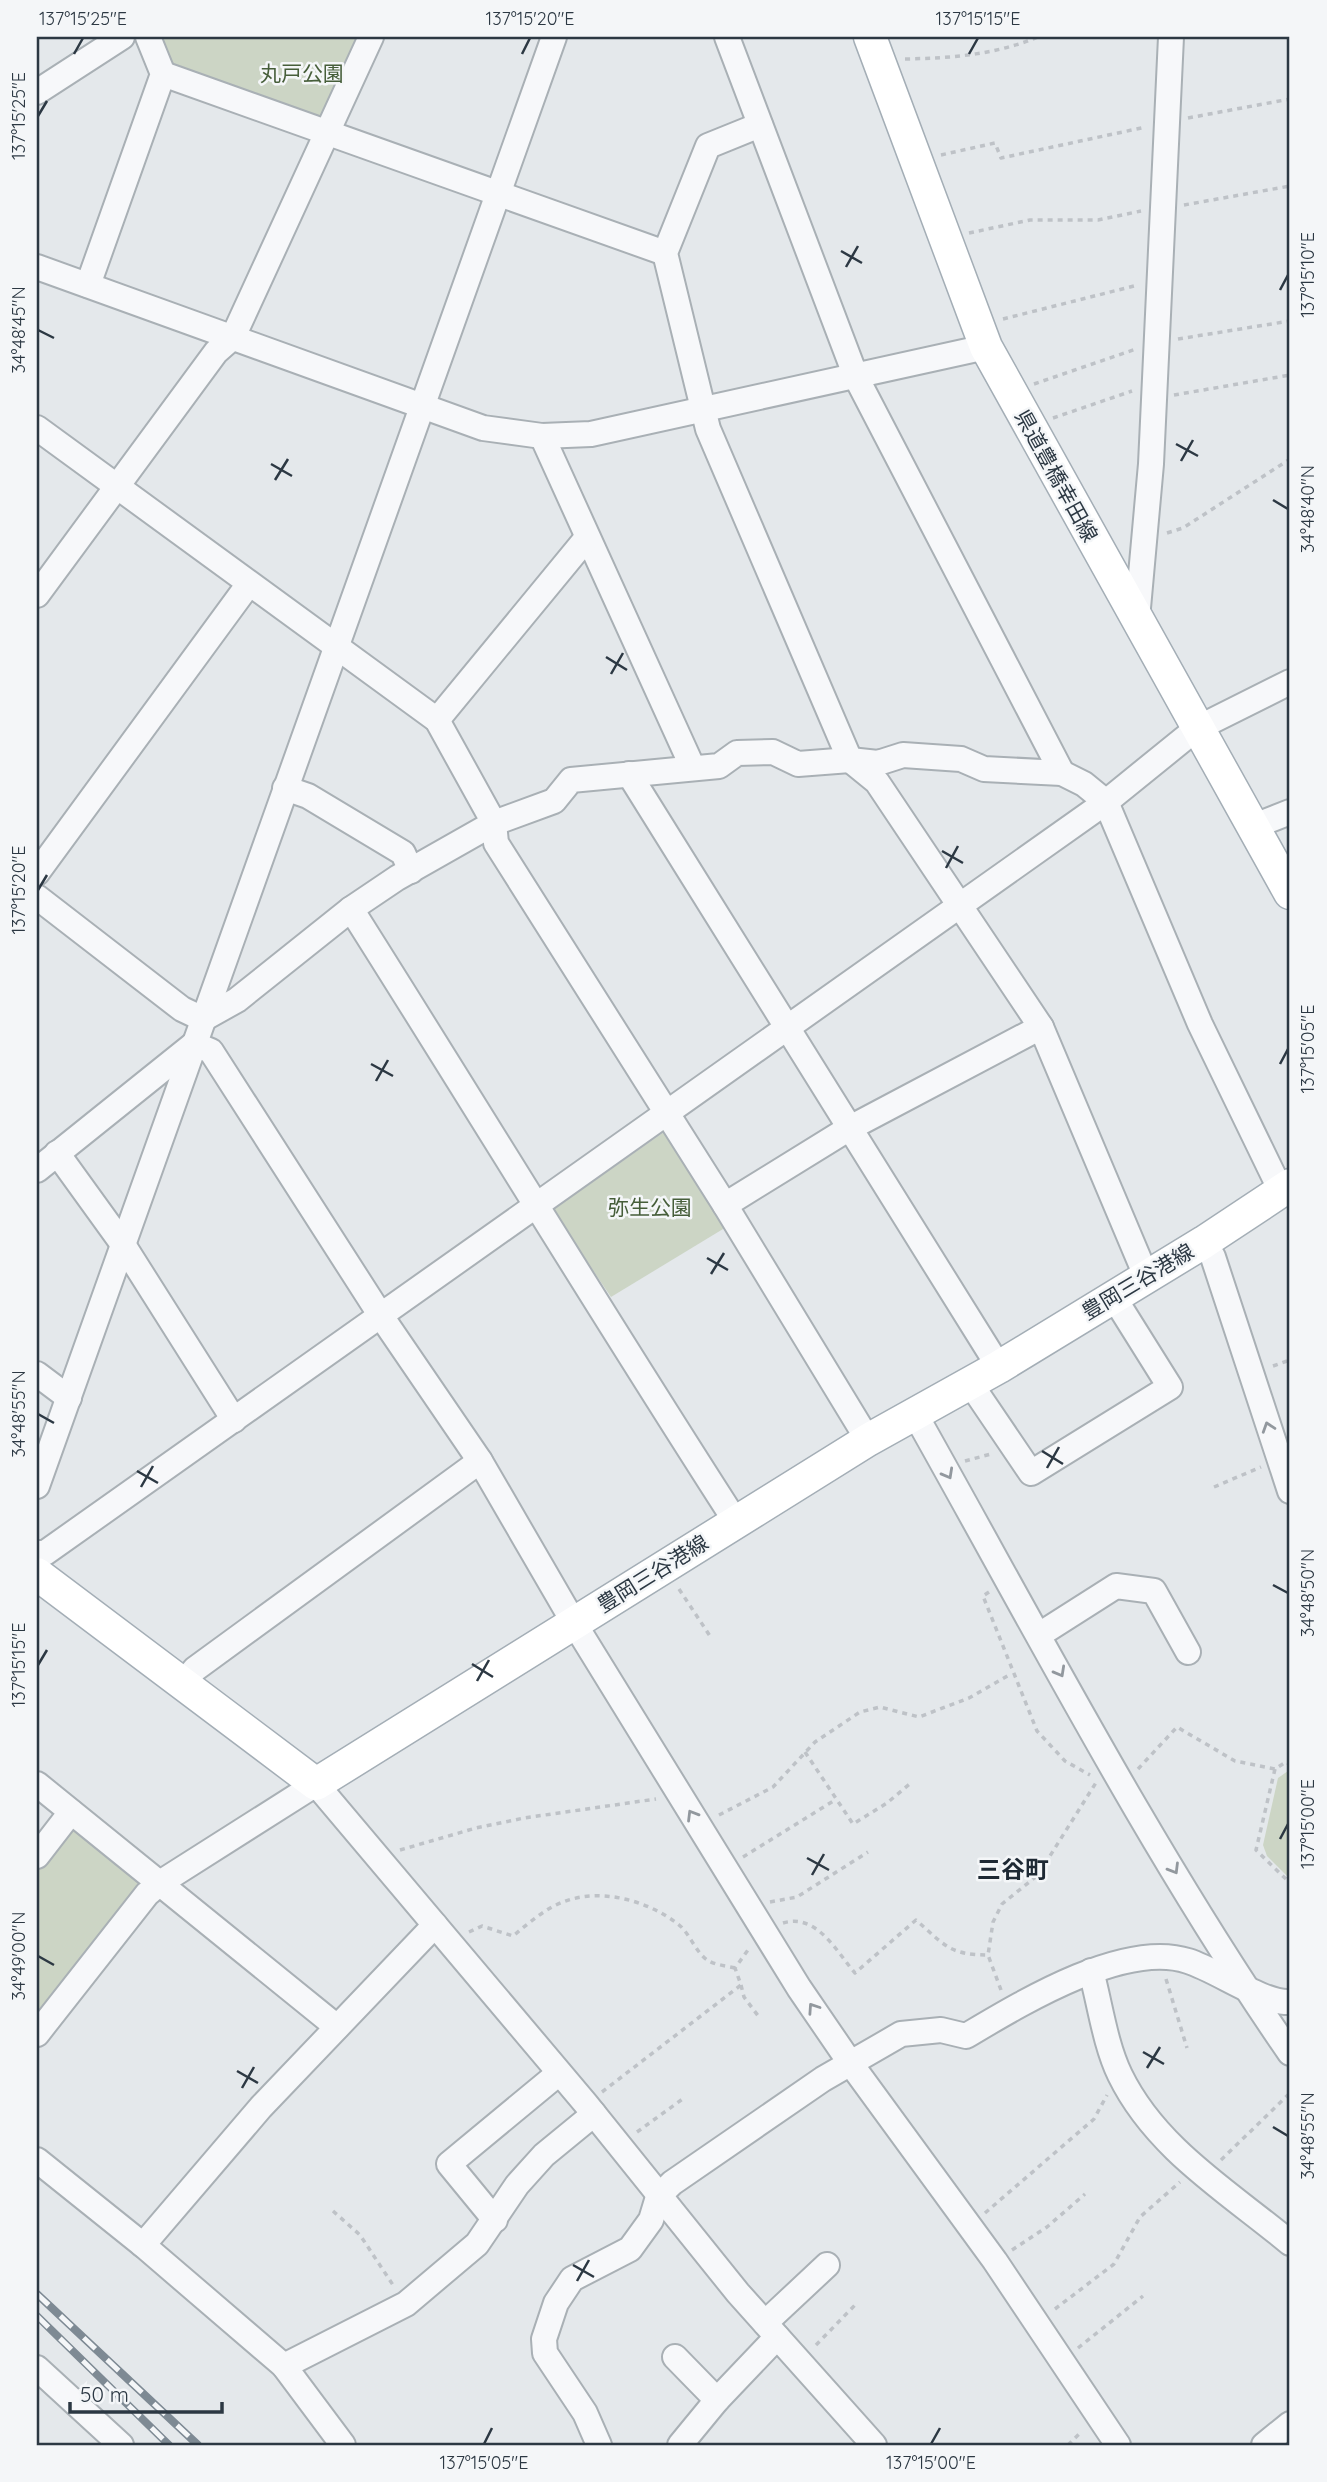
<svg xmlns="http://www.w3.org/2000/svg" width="1327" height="2482" viewBox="0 0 1327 2482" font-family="Quicksand,'Noto Sans JP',sans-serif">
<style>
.green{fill:#ccd5c5}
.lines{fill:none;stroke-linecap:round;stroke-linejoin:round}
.minor-casing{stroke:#a9b0b5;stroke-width:28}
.major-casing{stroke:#a4aeb6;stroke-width:35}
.path{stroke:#bec2c7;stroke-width:3.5;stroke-dasharray:5 5;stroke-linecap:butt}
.minor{stroke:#f7f8fa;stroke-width:24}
.major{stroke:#fff;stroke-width:32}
.rail-casing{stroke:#7e8a94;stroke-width:8}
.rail{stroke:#f4f6f8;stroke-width:5;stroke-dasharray:16;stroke-linecap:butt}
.oneway{stroke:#92989e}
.ticks{fill:none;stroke:#2c3843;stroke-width:2.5}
.labels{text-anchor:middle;stroke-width:5;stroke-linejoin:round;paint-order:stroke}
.park-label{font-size:21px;fill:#465e3a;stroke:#f4f6f8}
.street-label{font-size:21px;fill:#2c3843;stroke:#f4f6f8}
.quarter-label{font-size:24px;font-weight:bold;fill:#1e2934;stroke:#f4f6f8}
.neatline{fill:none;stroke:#2c3843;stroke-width:2.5}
.ticks-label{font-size:18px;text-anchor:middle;fill:#2c3843}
</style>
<rect width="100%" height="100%" fill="#e4e8eb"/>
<!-- green -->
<g class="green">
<polygon points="160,37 358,37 325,117 318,120 172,66"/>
<polygon points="667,1130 728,1226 611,1297 552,1210"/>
<polygon points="1288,1771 1290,1773 1290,1879 1267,1856 1263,1845 1278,1778"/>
<polygon points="77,1830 141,1881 141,1893 37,2024 37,1869 67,1831"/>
</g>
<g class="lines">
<!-- minor casing -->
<g class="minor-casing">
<g id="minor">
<polyline points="727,37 856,377 1062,773"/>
<polyline points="163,74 665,253"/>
<polyline points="37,92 122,37"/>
<polyline points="760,125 708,146 665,253 708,429 850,760 877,782 1041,1027 1146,1276"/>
<polyline points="37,267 483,428 542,436 591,434 986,347"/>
<polyline points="88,285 163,74 148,37"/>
<polyline points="37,428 437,720 494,823 496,843 725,1205 868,1440"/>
<polyline points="542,436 692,766"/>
<polyline points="37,595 216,352 233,337 371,37"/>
<polyline points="1137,619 1151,464 1171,37"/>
<polyline points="437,720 586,539"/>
<polyline points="629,774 999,1367"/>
<polyline points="285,788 308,796 403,853 411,871"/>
<polyline points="1252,827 1290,812"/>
<polyline points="37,873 248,585"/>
<polyline points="37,897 182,1009 203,1019 237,1000 351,909 397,878 494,823 554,801 571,780 719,766 737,753 773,752 798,764 850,760 878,763 903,755 961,759 984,769 1062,773 1084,784 1106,802 1200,1024 1281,1191"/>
<path d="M351 909C480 1113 605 1319 736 1522"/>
<polyline points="57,1153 122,1243 234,1420"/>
<polyline points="37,1170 194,1044 211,1051 381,1316 480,1461 574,1623 799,1988 851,2064 995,2261 1118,2445"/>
<polyline points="725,1205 848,1129 1041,1027"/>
<polyline points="1204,1242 1213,1257 1290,1491"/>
<polyline points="37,1374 69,1398"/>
<polyline points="970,1383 1031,1473 1170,1387 1113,1296"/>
<path d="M915 1414C1036 1629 1150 1850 1290 2053"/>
<polyline points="37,1486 554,37"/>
<polyline points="37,1553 45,1553 1106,802 1196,729 1290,682"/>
<polyline points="1039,1635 1116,1586 1154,1591 1188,1652"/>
<polyline points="184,1682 195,1669 480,1461"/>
<polyline points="37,1784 337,2027"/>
<polyline points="37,1856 71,1812"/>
<path d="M1091 1971C1100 2004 1105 2044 1120 2075 1156 2149 1229 2192 1290 2243"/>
<polyline points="37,2034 147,1894 160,1883 316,1784 586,2104 738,2293 874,2445"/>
<polyline points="37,2160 143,2245 284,2366 343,2445"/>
<polyline points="495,2220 449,2164 559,2073"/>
<polyline points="143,2245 261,2107 435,1925"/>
<polyline points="765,2323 827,2265"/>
<polyline points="675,2357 717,2400"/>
<polyline points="284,2366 406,2304 477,2244 517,2185 544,2155 594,2114"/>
<polyline points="37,2368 121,2445"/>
<path d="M599 2445 585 2413 545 2353 544 2339 556 2303 572 2279 630 2249 651 2220 658 2197 672 2183 823 2079 901 2034 941 2030 966 2036C1020 2004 1124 1940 1188 1961 1217 1970 1264 2004 1290 2002"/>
<polyline points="680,2445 717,2400 777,2337"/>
<polyline points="1264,2445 1290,2424"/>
</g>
</g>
<!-- major casing -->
<g class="major-casing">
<g id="major">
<polyline points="870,37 986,347 1290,893"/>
<polyline points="37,1574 316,1784 868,1440 999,1367 1204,1242 1290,1185"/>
</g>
</g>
<!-- path -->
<g class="path">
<path d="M905 59C952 58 994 55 1038 37"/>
<polyline points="1188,118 1290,99"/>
<polyline points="941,155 995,143 1001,158 1146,127"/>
<polyline points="1184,205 1290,186"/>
<polyline points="969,233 1030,220 1098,220 1141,211"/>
<polyline points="1003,319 1138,285"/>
<polyline points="1178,339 1290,321"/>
<polyline points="1034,384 1136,349"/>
<polyline points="1174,395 1290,375"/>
<polyline points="1053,418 1132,391"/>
<polyline points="1167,533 1183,528 1290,459"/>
<polyline points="1273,1366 1290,1360"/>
<polyline points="965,1461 991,1454"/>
<polyline points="1214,1487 1261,1467"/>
<polyline points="679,1589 710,1636"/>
<polyline points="989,1592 983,1596 1037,1731 1065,1761 1090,1775"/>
<polyline points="805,1752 853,1824 887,1803 912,1782"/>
<polyline points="1138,1769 1177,1727 1235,1761 1275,1769 1286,1762 1290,1765"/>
<polyline points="1275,1769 1256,1850 1290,1883"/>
<polyline points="719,1815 773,1787 815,1742 860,1712 880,1707 919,1717 969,1698 1011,1674"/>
<polyline points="400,1850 476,1828 524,1818 656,1799"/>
<polyline points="743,1857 835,1800"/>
<polyline points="770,1902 797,1897 868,1852"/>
<path d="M783 1923C817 1913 836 1951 855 1973L916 1920C944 1944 948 1955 988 1955"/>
<path d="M469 1932 482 1926 513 1936C525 1926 538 1915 552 1907 592 1885 644 1898 678 1924 690 1933 696 1954 709 1961 716 1965 727 1966 735 1968"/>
<polyline points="1166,1979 1187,2048"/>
<polyline points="741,1985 744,1997 759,2017"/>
<polyline points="1001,1990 988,1955 993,1922 1002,1904 1038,1875 1097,1781"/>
<polyline points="602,2092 741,1985 735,1968 748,1950"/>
<polyline points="637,2132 684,2098"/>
<polyline points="1221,2160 1290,2093"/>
<polyline points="333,2211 360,2235 393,2285"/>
<polyline points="985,2213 1094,2119 1107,2095"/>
<polyline points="1012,2250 1047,2227 1085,2194"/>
<polyline points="1055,2309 1114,2264 1140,2217 1180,2182"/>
<polyline points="816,2345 856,2304"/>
<polyline points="1078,2348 1143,2296"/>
<polyline points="1068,2445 1082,2431"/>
</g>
<!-- minor -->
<use href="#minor" class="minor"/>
<!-- major -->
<use href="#major" class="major"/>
<!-- rail casing -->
<g class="rail-casing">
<g id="rail">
<polyline points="37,2294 198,2445"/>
<polyline points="37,2316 169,2445"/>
</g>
</g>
<!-- rail -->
<use href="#rail" class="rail"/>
</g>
<!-- one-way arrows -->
<defs><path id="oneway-chevron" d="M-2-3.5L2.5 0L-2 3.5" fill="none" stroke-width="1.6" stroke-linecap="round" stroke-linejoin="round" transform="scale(1.75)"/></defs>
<g class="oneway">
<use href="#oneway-chevron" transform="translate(1268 1427) rotate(-108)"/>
<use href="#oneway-chevron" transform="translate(948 1474) rotate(61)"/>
<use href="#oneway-chevron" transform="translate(1060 1672) rotate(61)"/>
<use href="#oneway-chevron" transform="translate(692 1815) rotate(-121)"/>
<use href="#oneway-chevron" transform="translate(1174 1869) rotate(59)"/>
<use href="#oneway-chevron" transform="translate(813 2008) rotate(-124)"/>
</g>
<!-- ticks -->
<path class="ticks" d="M74 54 83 38M522 54 530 38M969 54 978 38M38 116 47 101M841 251 862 263M846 267 858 246M1280 290 1288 275M38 330 54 338M1176 444 1198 456M1181 461 1193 440M271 464 292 476M275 480 288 459M1273 500 1288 509M606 657 627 670M611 674 623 653M942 851 963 863M946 868 958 846M38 890 47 875M371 1064 393 1076M1280 1064 1288 1049M376 1081 388 1060M707 1258 728 1270M711 1274 724 1253M38 1414 54 1423M1042 1451 1063 1464M1047 1468 1059 1447M137 1471 158 1483M141 1487 153 1466M1273 1585 1288 1593M472 1664 493 1677M38 1665 47 1650M477 1681 489 1660M1280 1839 1288 1824M807 1858 829 1870M812 1875 824 1854M38 1956 54 1965M1143 2052 1164 2064M1147 2068 1160 2047M237 2071 258 2083M242 2088 254 2067M1273 2127 1288 2136M573 2265 594 2277M577 2281 589 2260M484 2444 492 2428M931 2444 940 2428"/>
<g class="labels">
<!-- park labels -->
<g class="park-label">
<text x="302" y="81">丸戸公園</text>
<text x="650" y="1215">弥生公園</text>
</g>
<!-- street labels -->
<g class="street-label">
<text transform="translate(1056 476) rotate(61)" y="7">県道豊橋幸田線</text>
<text transform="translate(1138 1282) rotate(-31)" y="7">豊岡三谷港線</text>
<text transform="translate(653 1574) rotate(-32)" y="7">豊岡三谷港線</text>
</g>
<!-- quarter labels -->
<g class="quarter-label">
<text x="1013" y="1878">三谷町</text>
</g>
</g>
<!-- border -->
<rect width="1327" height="2482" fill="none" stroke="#f4f6f8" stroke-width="77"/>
<!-- scale -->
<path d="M70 2402v10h152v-10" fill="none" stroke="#2c3843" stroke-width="3.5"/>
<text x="80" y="2402" font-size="21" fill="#2c3843" stroke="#f4f6f8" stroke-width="5" paint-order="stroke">50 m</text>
<rect x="38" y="38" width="1250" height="2406" class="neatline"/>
<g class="ticks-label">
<text x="83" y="25">137°15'25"E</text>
<text x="530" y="25">137°15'20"E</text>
<text x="978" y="25">137°15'15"E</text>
<text transform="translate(19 116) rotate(-90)" y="6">137°15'25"E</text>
<text transform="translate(1308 275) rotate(-90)" y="6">137°15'10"E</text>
<text transform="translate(19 330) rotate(-90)" y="6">34°48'45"N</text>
<text transform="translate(1308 509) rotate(-90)" y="6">34°48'40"N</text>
<text transform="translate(19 890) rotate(-90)" y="6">137°15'20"E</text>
<text transform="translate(1308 1049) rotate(-90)" y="6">137°15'05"E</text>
<text transform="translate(19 1414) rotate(-90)" y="6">34°48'55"N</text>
<text transform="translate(1308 1593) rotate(-90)" y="6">34°48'50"N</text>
<text transform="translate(19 1665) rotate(-90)" y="6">137°15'15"E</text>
<text transform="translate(1308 1824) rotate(-90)" y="6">137°15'00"E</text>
<text transform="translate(19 1956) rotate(-90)" y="6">34°49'00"N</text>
<text transform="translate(1308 2136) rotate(-90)" y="6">34°48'55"N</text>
<text x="484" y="2469">137°15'05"E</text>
<text x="931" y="2469">137°15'00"E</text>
</g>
</svg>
